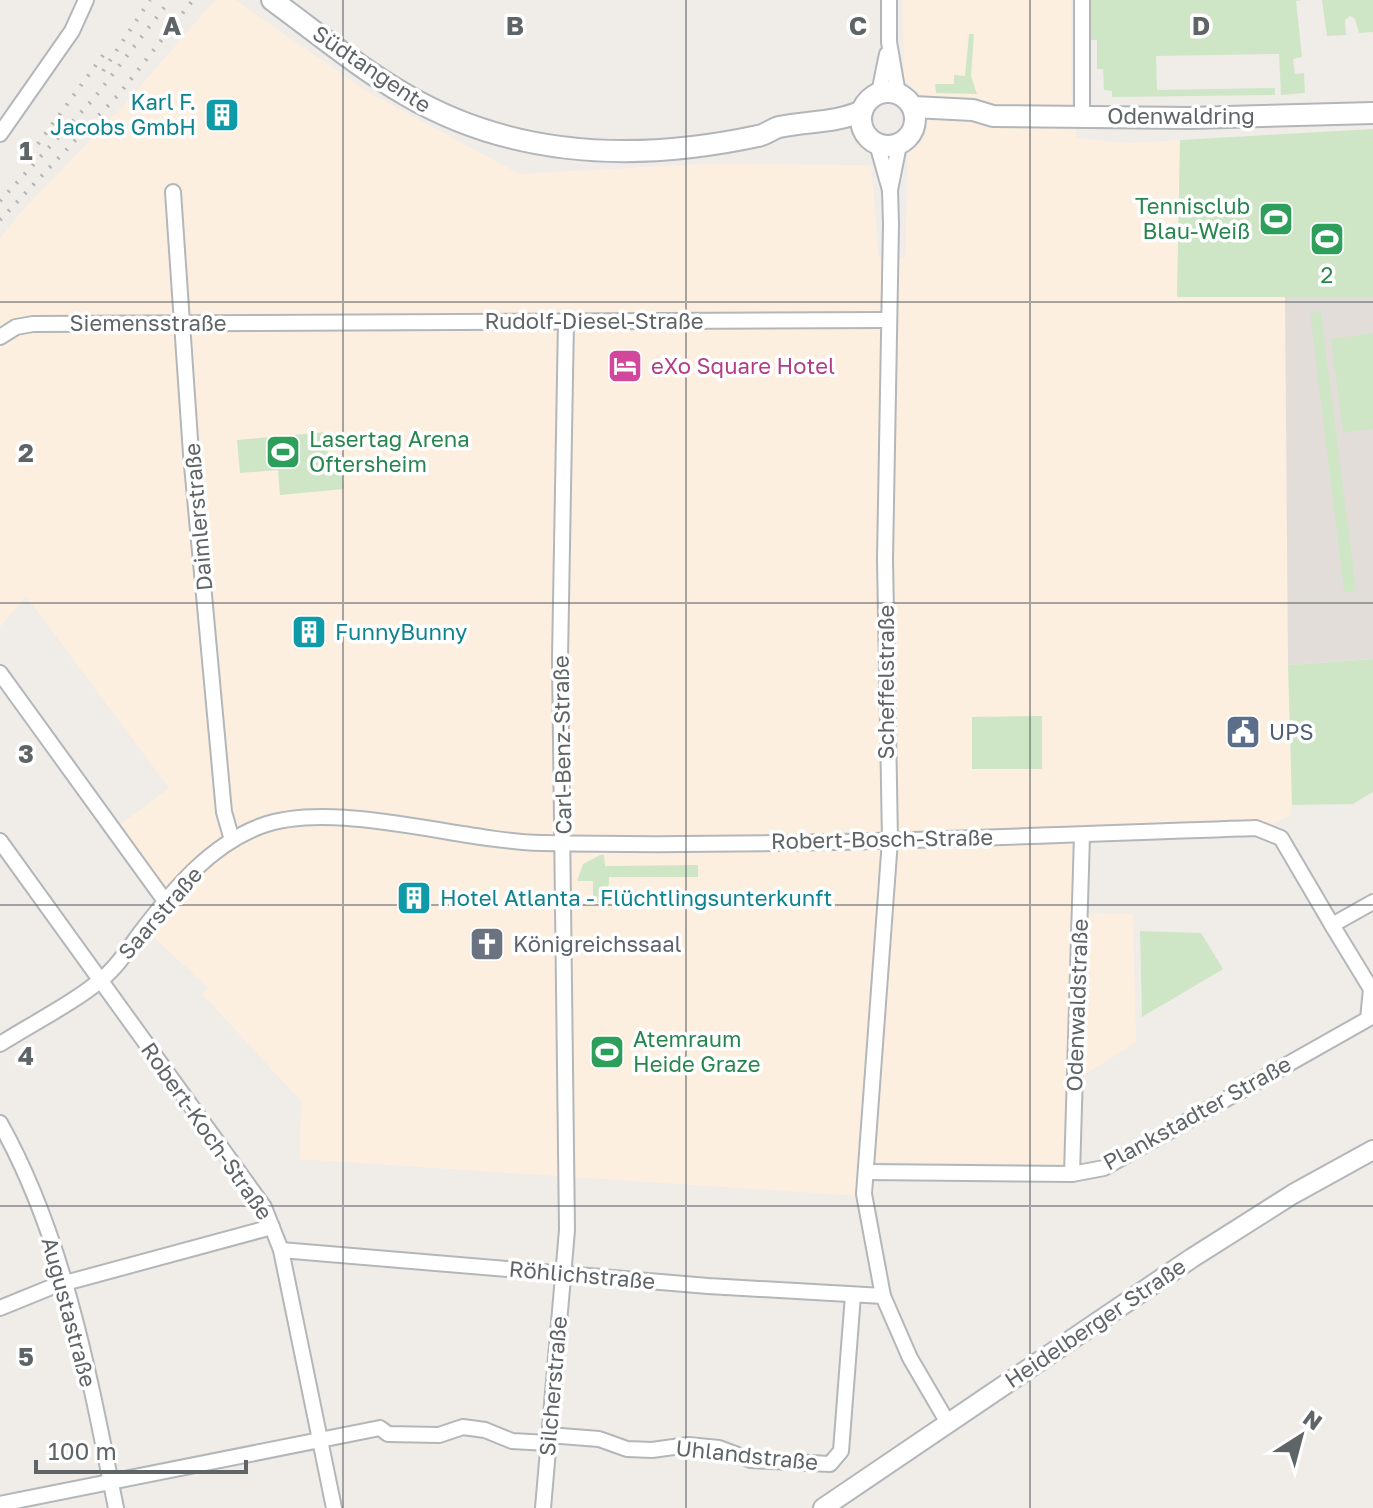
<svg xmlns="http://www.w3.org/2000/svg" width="1373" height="1508" viewBox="0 0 1373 1508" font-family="'Golos Text',sans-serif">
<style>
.commercial{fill:#fdefe0}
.education{fill:#e3ddd9}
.green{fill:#cee6c6}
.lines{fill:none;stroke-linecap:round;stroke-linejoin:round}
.minor-casing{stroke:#b3b7b9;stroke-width:18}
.tertiary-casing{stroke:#b3b7b9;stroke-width:22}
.secondary-casing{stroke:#b2b6b9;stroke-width:24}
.minor{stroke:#fff;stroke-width:14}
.tertiary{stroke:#fff;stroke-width:18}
.secondary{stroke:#fff;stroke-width:20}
.rail{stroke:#b3b4b5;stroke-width:4;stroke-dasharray:2 10;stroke-linecap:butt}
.grid{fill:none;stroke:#5f6567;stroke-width:2;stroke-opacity:0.55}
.labels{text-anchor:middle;stroke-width:7;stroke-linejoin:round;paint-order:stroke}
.street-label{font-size:22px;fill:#5f6567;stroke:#fff}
.culture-label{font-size:22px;fill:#0d838f;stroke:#fff;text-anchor:start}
.leisure-label{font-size:22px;fill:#27864d;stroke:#fff;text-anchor:start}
.hotel-label{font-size:22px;fill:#b23c85;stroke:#fff;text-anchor:start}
.service-label{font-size:22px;fill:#4e5e75;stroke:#fff;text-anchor:start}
.worship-label{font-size:22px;fill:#5b616d;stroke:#fff;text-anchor:start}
.grid-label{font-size:26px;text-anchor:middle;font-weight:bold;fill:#5f6567;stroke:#fff;stroke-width:7;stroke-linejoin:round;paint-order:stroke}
</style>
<rect width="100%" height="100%" fill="#f0ece8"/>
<!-- commercial -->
<polygon class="commercial" points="215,0 235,0 368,92 519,174 704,164 871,165 879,258 905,258 908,155 925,138 920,93 904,80 903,0 1071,0 1071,92 1077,138 1128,143 1180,140 1177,296 1285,297 1292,805 1290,816 1272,824 1079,826 1076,913 1133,914 1136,1042 1068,1085 1066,1165 873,1162 875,1193 860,1196 300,1159 301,1101 203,995 208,987 151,935 179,905 120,825 169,788 26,596 0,627 0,239 21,212 125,104"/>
<!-- education -->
<polygon class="education" points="1285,297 1373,297 1373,659 1288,665"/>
<!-- green -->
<g class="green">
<polygon points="1091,0 1301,0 1296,1 1302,57 1293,59 1295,74 1304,73 1305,93 1281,95 1279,54 1156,56 1157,90 1275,88 1275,95 1112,97 1112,91 1104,90 1103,69 1097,69 1097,40 1091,40"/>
<polygon points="1322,0 1373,0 1373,32 1359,33 1355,19 1350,16 1345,20 1346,35 1327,36"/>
<polygon points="969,34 974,34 971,76 977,94 936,93 935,84 954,84 954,75 965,76"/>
<polygon points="1373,129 1373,297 1177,297 1180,140"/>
<polygon points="1321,312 1356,591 1344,592 1310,313"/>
<polygon points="1373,333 1373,429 1343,433 1331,339"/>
<polygon points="326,432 329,465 342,464 344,489 280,495 278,470 240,473 237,440"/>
<polygon points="1373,659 1373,792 1353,804 1292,805 1288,665"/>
<polygon points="1042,716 1042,769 972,769 972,717"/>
<polygon points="600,855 604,855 605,866 698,865 698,877 609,877 608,903 593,903 593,881 577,881 583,864"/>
<polygon points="1140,931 1201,933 1223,969 1142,1017"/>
</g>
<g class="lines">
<!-- minor casing -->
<g class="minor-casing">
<g id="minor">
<polyline points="889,0 889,42 898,94"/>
<polyline points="879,93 887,54"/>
<polyline points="1082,115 1082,0"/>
<polyline points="0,134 72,31 86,0"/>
<polyline points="877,144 890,190 891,224 885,559 890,840 864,1194 883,1296 910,1358 948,1423"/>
<polyline points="890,190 899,145"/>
<polyline points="173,192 191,454 224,812 232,840"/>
<polyline points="0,337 16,327 33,324 888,320"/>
<polyline points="0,673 165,901"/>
<polyline points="0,841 264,1207 281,1250 334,1508"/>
<path d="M0 1044C33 1023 72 1004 102 979 118 966 129 948 141 932 173 890 210 845 261 826 334 799 459 841 541 843 779 848 1018 836 1256 828L1281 838 1332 925"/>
<path d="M0 1123C65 1239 90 1379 116 1508"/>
<polyline points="866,1172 1072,1174 1104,1168 1368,1019 1371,989 1332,925 1373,902"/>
<polyline points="1072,1174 1082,835"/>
<polyline points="281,1250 708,1286 883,1296"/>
<polyline points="0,1308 54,1286 272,1227"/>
<polyline points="548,1435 599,1439 627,1449 652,1450 688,1445 719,1448 751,1460 830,1464 841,1451 853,1295"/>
<polyline points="0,1504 380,1428 388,1434 439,1435 463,1427 485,1430 512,1441 548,1443"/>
<polyline points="543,1508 567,1230 560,659 566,321"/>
</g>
</g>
<!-- tertiary casing -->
<g class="tertiary-casing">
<polyline id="tertiary" points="823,1508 1192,1258 1293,1194 1373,1150"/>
</g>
<!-- secondary casing -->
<g class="secondary-casing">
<g id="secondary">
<path d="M272 0C316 32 359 68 406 95 514 158 637 162 758 136 765 135 772 129 779 127 808 121 836 123 862 111"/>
<circle cx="888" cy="119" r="27"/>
<polyline points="913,107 973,110 993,116 1190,118 1373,113"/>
</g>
</g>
<!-- minor -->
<use href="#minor" class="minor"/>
<!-- tertiary -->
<use href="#tertiary" class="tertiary"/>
<!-- secondary -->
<use href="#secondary" class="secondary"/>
<!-- rail -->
<g class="rail">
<polyline points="103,71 150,0"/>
<polyline points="38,144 104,54"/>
<polyline points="0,201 95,97 170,0"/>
<polyline points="0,220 120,93 193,0"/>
</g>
</g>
<!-- grid -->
<path class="grid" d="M343 0V1508M686 0V1508M1030 0V1508M0 302H1373M0 603H1373M0 905H1373M0 1206H1373"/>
<!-- icons -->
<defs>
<g id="building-square" transform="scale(1.8)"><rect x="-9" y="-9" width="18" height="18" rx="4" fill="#0f9aa8" stroke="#fff"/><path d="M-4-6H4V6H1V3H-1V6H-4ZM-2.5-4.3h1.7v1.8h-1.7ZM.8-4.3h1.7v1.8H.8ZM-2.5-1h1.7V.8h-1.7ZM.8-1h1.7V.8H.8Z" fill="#fff"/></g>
<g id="stadium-square" transform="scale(1.8)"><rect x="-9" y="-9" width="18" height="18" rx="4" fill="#2e9e5b" stroke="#fff"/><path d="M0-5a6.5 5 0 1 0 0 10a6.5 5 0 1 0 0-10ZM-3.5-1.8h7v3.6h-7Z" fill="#fff"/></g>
<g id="hotel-square" transform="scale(1.8)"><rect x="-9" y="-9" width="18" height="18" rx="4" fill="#d1479c" stroke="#fff"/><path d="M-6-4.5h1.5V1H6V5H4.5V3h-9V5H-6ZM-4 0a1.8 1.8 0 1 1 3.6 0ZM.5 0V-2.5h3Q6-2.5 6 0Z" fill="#fff"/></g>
<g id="civic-square" transform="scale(1.8)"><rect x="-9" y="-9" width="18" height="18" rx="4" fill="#5c6f8a" stroke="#fff"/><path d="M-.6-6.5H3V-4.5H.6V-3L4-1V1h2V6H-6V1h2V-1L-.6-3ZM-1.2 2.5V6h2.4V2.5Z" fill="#fff"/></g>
<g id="church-square" transform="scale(1.8)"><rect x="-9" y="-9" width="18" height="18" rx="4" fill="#6b7280" stroke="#fff"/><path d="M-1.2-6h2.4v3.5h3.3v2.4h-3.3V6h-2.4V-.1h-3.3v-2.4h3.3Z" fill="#fff"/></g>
</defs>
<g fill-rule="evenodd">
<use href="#building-square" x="222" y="115"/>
<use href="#stadium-square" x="1276" y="219"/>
<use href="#stadium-square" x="1327" y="239"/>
<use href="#hotel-square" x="625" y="366"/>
<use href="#stadium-square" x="283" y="452"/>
<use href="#building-square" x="309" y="632"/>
<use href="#civic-square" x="1243" y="732"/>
<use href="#building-square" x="414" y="898"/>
<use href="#church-square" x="487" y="944"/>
<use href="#stadium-square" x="607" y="1052"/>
</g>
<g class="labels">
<!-- street labels -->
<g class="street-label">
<text transform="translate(372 69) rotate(34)" y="8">Südtangente</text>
<text x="1181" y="124">Odenwaldring</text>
<text x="594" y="329">Rudolf-Diesel-Straße</text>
<text x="148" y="331">Siemensstraße</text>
<text transform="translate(198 517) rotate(-95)" y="8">Daimlerstraße</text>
<text transform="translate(886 682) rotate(-90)" y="8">Scheffelstraße</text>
<text transform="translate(562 745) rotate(-91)" y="8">Carl-Benz-Straße</text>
<text transform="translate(882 839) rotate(-1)" y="8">Robert-Bosch-Straße</text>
<text transform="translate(160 913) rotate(-49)" y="8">Saarstraße</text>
<text transform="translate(1077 1005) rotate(-88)" y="8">Odenwaldstraße</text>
<text transform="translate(1197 1113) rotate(-29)" y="8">Plankstadter Straße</text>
<text transform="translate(207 1131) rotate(55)" y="8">Robert-Koch-Straße</text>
<text transform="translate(582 1275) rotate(5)" y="8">Röhlichstraße</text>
<text transform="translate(69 1312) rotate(75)" y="8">Augustastraße</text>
<text transform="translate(1095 1323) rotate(-34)" y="8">Heidelberger Straße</text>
<text transform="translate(553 1386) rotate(-85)" y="8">Silcherstraße</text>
<text transform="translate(747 1455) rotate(6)" y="8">Uhlandstraße</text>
</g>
<!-- culture labels -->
<g class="culture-label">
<text x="196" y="110" text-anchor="end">Karl F.<tspan x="196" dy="25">Jacobs GmbH</tspan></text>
<text x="335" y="640">FunnyBunny</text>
<text x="440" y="906">Hotel Atlanta - Flüchtlingsunterkunft</text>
</g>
<!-- leisure labels -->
<g class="leisure-label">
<text x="1250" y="214" text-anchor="end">Tennisclub<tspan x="1250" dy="25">Blau-Weiß</tspan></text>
<text x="1327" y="283" text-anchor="middle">2</text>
<text x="309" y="447">Lasertag Arena<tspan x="309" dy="25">Oftersheim</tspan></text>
<text x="633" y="1047">Atemraum<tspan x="633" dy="25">Heide Graze</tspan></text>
</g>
<!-- hotel labels -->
<g class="hotel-label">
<text x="651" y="374">eXo Square Hotel</text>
</g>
<!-- service labels -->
<g class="service-label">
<text x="1269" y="740">UPS</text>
</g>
<!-- worship labels -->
<g class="worship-label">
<text x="513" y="952">Königreichssaal</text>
</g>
</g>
<g class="grid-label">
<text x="172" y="35">A</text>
<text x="515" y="35">B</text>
<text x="858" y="35">C</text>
<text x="1201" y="35">D</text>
<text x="26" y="160">1</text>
<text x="26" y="462">2</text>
<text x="26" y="763">3</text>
<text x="26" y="1065">4</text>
<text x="26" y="1366">5</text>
</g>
<!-- north arrow -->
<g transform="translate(1301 1436) rotate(36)" stroke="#ffffff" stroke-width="6" paint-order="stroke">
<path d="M0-6L14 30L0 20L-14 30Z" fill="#5f6567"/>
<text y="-12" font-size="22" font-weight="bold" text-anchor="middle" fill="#5f6567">N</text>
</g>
<!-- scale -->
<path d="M36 1460v12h210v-12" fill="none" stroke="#5f6567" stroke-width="4"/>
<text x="48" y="1460" font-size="24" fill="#5f6567" stroke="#ffffff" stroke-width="6" paint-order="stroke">100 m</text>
</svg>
